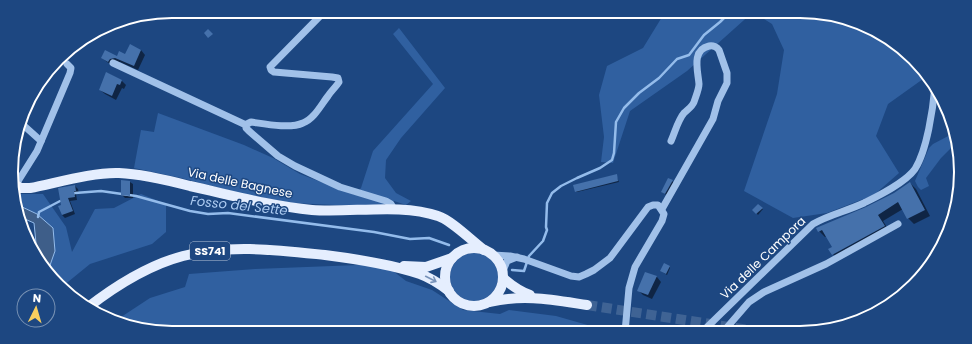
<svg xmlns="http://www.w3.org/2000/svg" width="972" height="344" viewBox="0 0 972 344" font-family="Poppins,sans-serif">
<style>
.green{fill:#3060a0}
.water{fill:#3e5e89;stroke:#94bceb}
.shadow{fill:#0007}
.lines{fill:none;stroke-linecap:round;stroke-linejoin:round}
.stream{stroke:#94bceb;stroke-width:2.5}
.building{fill:#4571ab}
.major-tunnel{stroke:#3f6394;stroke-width:10;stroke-dasharray:10 5;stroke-linecap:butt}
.minor{stroke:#a1c1e9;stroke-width:7}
.major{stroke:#e5eefe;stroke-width:10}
.oneway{stroke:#7792b9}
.labels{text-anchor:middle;stroke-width:3;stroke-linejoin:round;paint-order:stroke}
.shield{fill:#1d4781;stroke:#bbc8d9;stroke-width:1}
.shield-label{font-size:11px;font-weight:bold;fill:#fff}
.street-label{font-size:12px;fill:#fff;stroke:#1d4781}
.water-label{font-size:13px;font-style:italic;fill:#adcbf1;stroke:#1d4781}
.rim{fill:none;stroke:#fff;stroke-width:2}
</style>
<rect width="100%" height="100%" fill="#1d4781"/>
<!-- green -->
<g class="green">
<polygon points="668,11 800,11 841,16 898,44 925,75 923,79 888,104 876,136 899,173 874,195 827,213 793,218 744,191 777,94 784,50 772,24 753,12 687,71 630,111 613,163 601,162 604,137 599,95 607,66 643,48 662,17"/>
<polygon points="399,28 445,88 401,138 386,160 385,178 396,193 411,201 406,205 394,201 378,207 292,203 247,195 181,178 134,168 141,130 154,132 158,113 244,145 273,158 300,174 355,195 361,188 373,151 433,84 393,34"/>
<polygon points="954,133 960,151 959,159 951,148 941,158 926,178 929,186 921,190 918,187 915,181 929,148 933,144"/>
<polygon points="15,193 17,194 43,194 66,227 72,252 95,209 114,208 141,194 166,204 166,232 152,244 90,264 63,286 48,271 55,251 37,214 16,203"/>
<circle cx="474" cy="277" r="24"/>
<polygon points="384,264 406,281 432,290 463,310 500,314 509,310 556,316 612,332 172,333 131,328 115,321 150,298 185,287 189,274 255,269"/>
</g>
<!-- water -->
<polygon class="water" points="16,204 37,214 53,228 55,251 48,271 38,262 35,254 36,243 34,223 18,216"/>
<!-- shadow -->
<g class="shadow">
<polygon points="141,50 145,55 138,70 120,62 115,63 113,65 107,62 102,58 117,58"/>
<polygon points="107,73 122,81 126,85 124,89 122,88 116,100 105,94 100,90"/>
<polygon points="616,176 619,182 577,192 575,191"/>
<polygon points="122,181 130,182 133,184 133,198 125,198 122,195"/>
<polygon points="672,181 675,184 668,196 662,192"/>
<polygon points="910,183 916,189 930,216 914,224 908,218 903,209 883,221 890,232 839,260 833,254 833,247 827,236 825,237 819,231 867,208 894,194"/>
<polygon points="75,186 78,189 79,194 76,194 77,200 70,201 75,214 65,218 62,215 62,205"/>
<polygon points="758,205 763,209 758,215 754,210"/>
<polygon points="669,266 670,268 667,275 661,271"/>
<polygon points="646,273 657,277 661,282 652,299 643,295 639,291"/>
</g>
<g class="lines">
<!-- stream -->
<g class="stream">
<polyline points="72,194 75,193 101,191 136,196 190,211 208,214 228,213 374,232 410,239 429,238 449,245"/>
<polyline points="38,217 39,212 62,200"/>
<polyline points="512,270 524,271 529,256 543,241 547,230 546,227 547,203 552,193 561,186 577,178 600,168 612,160 614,153 616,122 624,108 639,93 659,78 677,59 689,55 704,35 720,22 731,11"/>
</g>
</g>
<!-- building -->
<g class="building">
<polygon points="208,29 213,34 208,38 204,33"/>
<polygon points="130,44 141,50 134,66 115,58 110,59 108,62 101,58 105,50 117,56 119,51 125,54"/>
<polygon points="106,72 122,80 120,85 117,84 112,96 99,90"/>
<polygon points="617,174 618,181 575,192 573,185"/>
<polygon points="668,178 673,180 665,194 661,192"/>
<polygon points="121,180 130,181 130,196 121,195"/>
<polygon points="910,182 925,210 907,219 898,202 878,215 885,226 832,255 828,249 832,247 822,230 818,232 816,228 866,207 894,193"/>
<polygon points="75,185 76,191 74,191 75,197 68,198 73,211 62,215 58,206 61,205 58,188"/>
<polygon points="758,204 763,208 756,214 752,210"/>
<polygon points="664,263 670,266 666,274 660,271"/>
<polygon points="645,272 657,276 648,295 637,291"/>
</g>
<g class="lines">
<!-- major-tunnel -->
<polyline class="major-tunnel" points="587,305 762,332"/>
<!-- minor -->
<g class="minor">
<path d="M325 11 270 67 271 70 274 72 332 77 338 78 339 82C336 87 331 91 328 96 321 105 314 119 303 123 290 129 265 124 251 122L247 124 246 128 249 131 278 156 295 166 340 187 386 201 391 204 394 209"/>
<polyline points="393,11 394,11"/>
<polyline points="113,63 246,125"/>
<polyline points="21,123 41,141"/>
<polyline points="15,186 37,151 70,73 71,68 67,64"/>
<path d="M662 209 713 119 718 101 727 83V73L719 50C717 47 713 45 709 46 691 50 698 71 699 84 699 89 696 96 694 102 692 107 688 109 684 113 678 120 675 132 671 141"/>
<polyline points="493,255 510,256 524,259 571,276 579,277 586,274 594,270 610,258 648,207 653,205 658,205 664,214 662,221 635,267 629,288 625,332"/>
<polyline points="503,271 507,261 517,257"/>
<path d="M702 332 813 224C828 215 847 211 864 203 878 196 905 183 915 169 927 150 933 109 935 86"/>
<polyline points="723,332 749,302 764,292 826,264 898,224"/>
<polyline points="309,333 321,330 345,333"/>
</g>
<!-- major -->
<g class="major">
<path d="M15 185 21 188H30C56 183 93 172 119 173 143 174 167 180 190 186 231 195 270 206 312 210 352 213 400 203 438 216 451 220 472 241 484 250"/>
<circle cx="474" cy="277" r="29"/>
<polyline points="404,266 426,267 452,258"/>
<path d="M503 278C512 286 519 291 530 295"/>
<path d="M490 302C524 294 553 300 587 305"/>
<path d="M87 308C114 287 149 265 183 256 230 244 277 250 325 255 357 259 390 264 420 274 431 278 440 284 449 291"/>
</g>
</g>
<!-- one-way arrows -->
<defs><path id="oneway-shaft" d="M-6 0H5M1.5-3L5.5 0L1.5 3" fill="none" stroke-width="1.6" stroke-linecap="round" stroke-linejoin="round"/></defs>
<use class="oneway" href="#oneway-shaft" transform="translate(431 279) rotate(27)"/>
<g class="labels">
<!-- shield labels -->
<rect class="shield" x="190" y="242" width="40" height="18" rx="3"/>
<g class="shield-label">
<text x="210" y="255">SS741</text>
</g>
<!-- street labels -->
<g class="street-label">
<text transform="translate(240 183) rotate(12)" y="4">Via delle Bagnese</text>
<text transform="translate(763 258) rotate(-44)" y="4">Via delle Campora</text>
</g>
<!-- water labels -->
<g class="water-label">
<text transform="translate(239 205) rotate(6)" y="5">Fosso del Sette</text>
</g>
</g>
<!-- crop -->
<path d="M0 0H972V344H0ZM172 18H800A154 154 0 0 1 954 172V172A154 154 0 0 1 800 326H172A154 154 0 0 1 18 172V172A154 154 0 0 1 172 18Z" fill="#1d4781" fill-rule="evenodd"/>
<path class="rim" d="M172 18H800A154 154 0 0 1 954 172V172A154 154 0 0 1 800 326H172A154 154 0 0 1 18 172V172A154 154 0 0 1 172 18Z"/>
<!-- north arrow -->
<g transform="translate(36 308) rotate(5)"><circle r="19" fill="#1d4781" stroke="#7791b3"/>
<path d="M0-3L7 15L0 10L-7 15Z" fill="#f9cf5f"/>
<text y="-6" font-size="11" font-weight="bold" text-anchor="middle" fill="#ffffff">N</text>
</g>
</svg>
